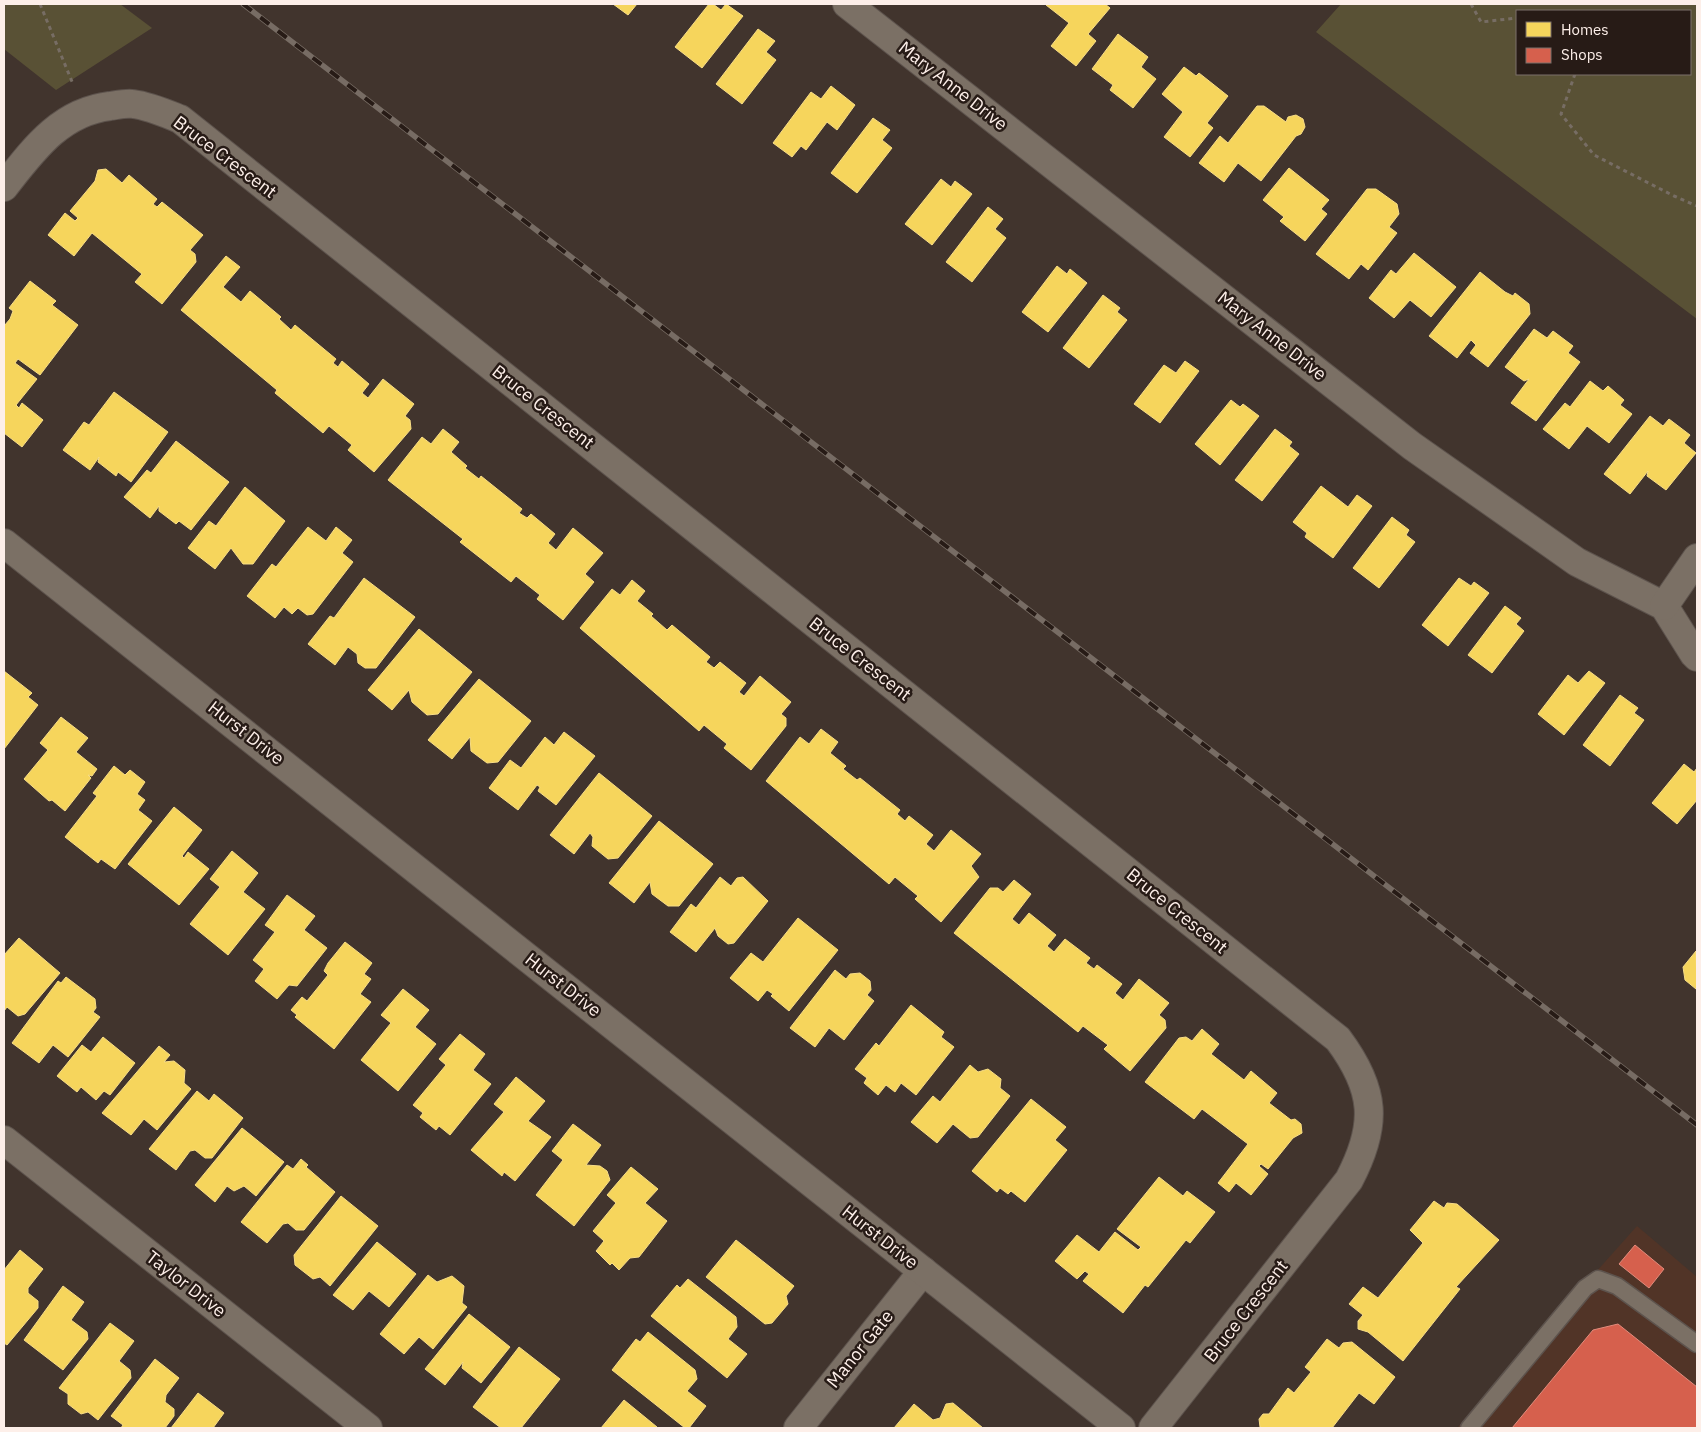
<svg xmlns="http://www.w3.org/2000/svg" width="1701" height="1432" viewBox="0 0 1701 1432" font-family="'IBM Plex Sans',sans-serif">
<style>
.built{fill:#513427}
.green{fill:#595135;fill-rule:evenodd}
.homes{fill:#f6d55c;stroke:#f8dd86}
.shops{fill:#d6604d;stroke:#e28b7c}
.lines{fill:none;stroke-linecap:round;stroke-linejoin:round}
.service-casing{stroke:#5d534d;stroke-width:19}
.minor-casing{stroke:#5d534d;stroke-width:30}
.tertiary-casing{stroke:#5d534d;stroke-width:30}
.path{stroke:#776d64;stroke-width:3;stroke-dasharray:4 4;stroke-linecap:butt}
.service{stroke:#7b7065;stroke-width:16}
.minor{stroke:#7b7065;stroke-width:28}
.tertiary{stroke:#7b7065;stroke-width:28}
.rail-casing{stroke:#776c64;stroke-width:5.5}
.rail{stroke:#271b16;stroke-width:4;stroke-dasharray:11;stroke-linecap:butt}
.labels{text-anchor:middle;stroke-width:5;stroke-linejoin:round;paint-order:stroke}
.street-label{font-size:18px;fill:#fdefe9;stroke:#271b16}
</style>
<rect width="100%" height="100%" fill="#41342d"/>
<!-- built -->
<polygon class="built" points="1637,1226 1697,1277 1697,1428 1457,1428"/>
<!-- green -->
<g class="green">
<polygon points="4,4 120,4 152,28 56,90 4,49"/>
<path d="M1341 4H1697V319L1316 32ZM1517 11H1690V74H1517Z"/>
</g>
<!-- homes -->
<g class="homes">
<polygon points="613,4 637,4 628,15"/>
<polygon points="709,4 713,4 721,10 726,4 743,16 702,68 675,47"/>
<polygon points="1047,4 1105,4 1110,8 1088,34 1096,41 1076,66 1051,46 1069,23 1046,5"/>
<polygon points="758,29 775,41 766,52 776,60 742,104 716,84"/>
<polygon points="1118,34 1148,57 1141,67 1156,79 1133,108 1110,90 1113,85 1092,69"/>
<polygon points="1184,67 1196,76 1199,73 1228,96 1207,123 1213,128 1190,157 1164,137 1183,112 1162,94"/>
<polygon points="831,86 855,105 837,130 827,122 806,150 801,146 792,157 773,143 811,92 821,99"/>
<polygon points="1257,106 1264,106 1286,122 1288,117 1296,115 1303,119 1305,127 1301,134 1296,136 1261,181 1238,163 1224,182 1199,163 1220,136 1228,143"/>
<polygon points="873,118 890,130 882,140 892,148 857,193 831,173"/>
<polygon points="1289,168 1329,200 1321,209 1327,214 1305,241 1280,221 1284,217 1263,200"/>
<polygon points="106,169 122,183 129,175 157,199 153,204 157,207 162,202 203,235 190,250 195,254 196,262 162,304 135,282 142,274 92,233 74,256 48,235 65,213 75,221 78,218 70,211 95,181 98,170"/>
<polygon points="941,179 951,187 955,181 972,194 932,245 905,224"/>
<polygon points="1367,189 1376,189 1397,204 1399,214 1389,227 1397,233 1368,270 1361,264 1349,279 1316,254"/>
<polygon points="988,207 1003,219 995,229 1006,238 972,282 946,262"/>
<polygon points="1414,253 1456,287 1431,317 1410,300 1394,318 1369,298 1391,270 1396,274"/>
<polygon points="226,256 240,267 223,287 241,302 250,291 281,317 279,319 291,330 295,325 336,359 333,363 338,367 342,361 369,384 362,393 368,398 383,379 414,404 405,416 410,420 411,429 374,472 348,450 352,445 329,426 323,433 275,393 277,390 181,310"/>
<polygon points="1057,266 1067,274 1070,269 1087,283 1048,332 1022,312"/>
<polygon points="1480,272 1505,292 1513,296 1515,293 1529,304 1530,314 1488,367 1470,353 1476,345 1471,340 1457,358 1429,336"/>
<polygon points="30,281 56,301 52,305 78,325 40,375 18,359 15,363 37,379 16,405 19,408 22,403 43,420 22,447 4,433 4,326 10,319 13,311 9,308"/>
<polygon points="1103,295 1120,308 1117,312 1127,320 1089,368 1063,348"/>
<polygon points="1534,329 1547,338 1553,331 1573,346 1568,353 1580,362 1536,421 1511,403 1529,379 1524,381 1505,367"/>
<polygon points="1185,361 1199,371 1160,423 1134,404 1164,365 1176,373"/>
<polygon points="1590,381 1603,391 1608,386 1624,400 1620,405 1632,414 1609,443 1587,426 1569,449 1543,429 1565,403 1570,407"/>
<polygon points="114,392 168,432 131,482 118,472 116,476 98,462 99,457 90,470 63,450 84,422 89,425"/>
<polygon points="1231,400 1240,407 1243,404 1259,416 1220,465 1195,444"/>
<polygon points="1650,416 1663,426 1669,419 1690,435 1684,443 1696,453 1666,490 1647,476 1648,471 1630,494 1604,474"/>
<polygon points="443,429 459,442 451,452 467,466 465,468 479,479 481,476 522,509 519,513 527,518 531,514 555,534 548,543 556,550 573,528 603,553 585,574 594,582 563,620 537,599 540,595 516,576 511,582 460,542 463,539 388,480 422,437 431,444"/>
<polygon points="1275,429 1292,442 1289,446 1299,454 1262,501 1235,480"/>
<polygon points="176,441 229,482 191,530 179,521 176,524 159,511 159,506 150,518 124,497 147,470 151,473"/>
<polygon points="1321,486 1348,507 1357,495 1372,506 1333,558 1305,537 1307,533 1293,522"/>
<polygon points="245,487 285,521 253,564 243,564 231,548 215,569 188,548 209,521 216,526"/>
<polygon points="1392,517 1409,530 1406,535 1415,542 1379,588 1353,568"/>
<polygon points="308,527 326,541 336,527 352,540 342,553 353,562 313,614 307,615 298,608 292,614 284,607 275,618 247,596 272,564 276,567"/>
<polygon points="364,578 415,617 376,668 365,668 358,663 357,654 348,647 335,665 308,644 330,616 334,618"/>
<polygon points="1459,578 1471,586 1474,582 1489,593 1448,646 1422,625"/>
<polygon points="632,580 645,591 637,601 653,614 651,616 667,630 672,625 710,657 706,662 714,668 720,662 746,683 739,692 744,696 760,676 791,702 781,714 786,718 786,726 751,770 724,748 727,744 704,725 699,731 580,628 612,589 620,595"/>
<polygon points="1505,606 1521,618 1516,624 1524,631 1492,673 1468,655"/>
<polygon points="419,629 472,672 438,714 427,715 412,702 409,690 392,710 368,690"/>
<polygon points="4,671 32,693 28,697 38,705 4,749"/>
<polygon points="1589,671 1605,683 1564,735 1538,714 1568,675 1578,683"/>
<polygon points="479,679 531,721 498,762 487,763 471,751 470,737 452,759 428,740"/>
<polygon points="1620,695 1638,708 1634,713 1644,720 1610,766 1583,745"/>
<polygon points="61,717 88,738 76,752 97,769 92,776 88,775 91,778 65,811 52,800 49,801 24,779 48,750 40,743"/>
<polygon points="821,729 838,742 830,753 846,766 843,769 857,780 860,778 900,810 897,814 905,821 909,816 933,835 926,844 934,851 951,830 981,854 971,866 979,877 941,922 915,899 918,896 895,877 889,884 766,781 800,737 809,744"/>
<polygon points="564,732 595,756 556,805 538,791 540,787 537,785 518,810 489,788 510,760 521,768 545,737 554,745"/>
<polygon points="1684,764 1694,772 1697,768 1697,800 1677,824 1652,803"/>
<polygon points="114,766 125,775 130,770 145,782 137,794 145,800 138,810 152,821 115,869 101,859 98,863 65,837 97,796 93,793"/>
<polygon points="599,773 652,816 618,858 608,859 592,846 593,837 590,833 574,854 550,835"/>
<polygon points="174,807 202,830 182,856 184,858 188,852 209,869 179,905 128,864"/>
<polygon points="659,821 713,864 679,906 668,906 652,894 650,882 634,903 609,883"/>
<polygon points="232,851 258,873 243,892 265,909 228,955 190,924 220,887 210,879"/>
<polygon points="720,877 731,886 737,878 743,877 768,901 734,943 728,944 718,936 715,928 696,952 670,932 691,904 696,908"/>
<polygon points="1014,880 1031,894 1012,919 1019,925 1029,913 1056,935 1047,946 1054,952 1065,939 1090,958 1086,963 1094,969 1097,965 1122,984 1115,993 1123,1000 1139,979 1169,1003 1159,1015 1165,1020 1166,1028 1130,1071 1104,1049 1108,1045 1083,1026 1078,1032 954,933 990,888 998,888 1003,892"/>
<polygon points="287,895 315,916 304,930 327,948 297,986 289,985 277,999 255,981 264,969 253,960 275,932 265,925"/>
<polygon points="798,918 838,950 789,1011 771,996 773,994 767,990 758,1001 730,978 751,953 763,962"/>
<polygon points="19,938 60,973 25,1014 18,1016 7,1007 4,1011 4,955"/>
<polygon points="345,942 372,963 364,974 371,979 360,994 371,1002 334,1049 295,1017 297,1015 291,1010 302,997 307,1001 328,975 324,971 328,963"/>
<polygon points="1696,951 1697,988 1696,989 1685,980 1683,967"/>
<polygon points="835,970 846,979 850,974 860,973 870,981 871,990 867,995 874,1001 844,1040 829,1028 815,1047 790,1028"/>
<polygon points="66,977 95,999 96,1008 93,1012 100,1017 68,1057 53,1045 39,1063 12,1043 58,981 61,983"/>
<polygon points="403,989 429,1010 415,1027 436,1044 398,1091 361,1060 391,1023 381,1015"/>
<polygon points="911,1005 944,1032 941,1037 954,1047 916,1095 901,1083 895,1092 886,1085 878,1095 864,1083 867,1078 855,1069 876,1043 879,1046"/>
<polygon points="1202,1029 1219,1044 1211,1054 1244,1080 1251,1071 1277,1093 1269,1103 1291,1120 1295,1119 1301,1124 1302,1133 1293,1138 1268,1169 1261,1164 1259,1166 1268,1174 1251,1195 1236,1183 1229,1192 1218,1183 1248,1144 1202,1109 1194,1119 1145,1082 1179,1038 1186,1037 1192,1041"/>
<polygon points="460,1034 485,1054 473,1070 491,1084 450,1135 439,1126 436,1130 420,1117 423,1113 413,1105 446,1065 439,1059"/>
<polygon points="103,1037 135,1063 110,1095 104,1091 96,1100 81,1087 77,1092 57,1076 82,1045 91,1052"/>
<polygon points="159,1046 170,1055 164,1062 174,1061 185,1070 184,1083 191,1089 157,1130 144,1119 131,1135 102,1113"/>
<polygon points="970,1065 978,1072 988,1069 1001,1079 1000,1088 1010,1096 978,1137 970,1138 953,1124 937,1143 911,1122 933,1096 940,1102"/>
<polygon points="516,1077 545,1101 528,1121 551,1137 515,1181 504,1172 502,1176 471,1150 504,1112 494,1104"/>
<polygon points="197,1091 209,1101 214,1094 243,1118 212,1158 205,1158 195,1150 190,1151 176,1170 149,1149"/>
<polygon points="1031,1099 1066,1127 1055,1140 1067,1150 1025,1202 1011,1191 1008,1194 1000,1188 997,1192 972,1171"/>
<polygon points="573,1124 601,1145 586,1165 600,1166 607,1171 610,1180 574,1226 536,1195 563,1160 552,1151"/>
<polygon points="242,1128 284,1162 256,1196 244,1186 234,1191 227,1186 215,1202 195,1185"/>
<polygon points="301,1159 308,1165 306,1167 335,1192 304,1230 296,1230 288,1223 283,1224 267,1243 241,1222 287,1165 293,1169"/>
<polygon points="631,1167 658,1189 645,1203 667,1221 639,1257 630,1258 619,1270 612,1263 610,1265 596,1251 604,1241 593,1231 616,1203 607,1195"/>
<polygon points="1159,1177 1183,1196 1187,1191 1215,1212 1190,1243 1186,1240 1148,1287 1145,1285 1123,1313 1083,1281 1089,1274 1085,1271 1077,1279 1055,1261 1077,1235 1099,1252 1115,1232 1138,1250 1141,1247 1117,1229"/>
<polygon points="341,1196 378,1226 330,1286 320,1277 313,1279 295,1265 294,1255"/>
<polygon points="1434,1201 1444,1208 1447,1203 1457,1204 1499,1240 1456,1287 1460,1289 1403,1361 1368,1332 1358,1329 1358,1321 1363,1315 1349,1304 1363,1287 1378,1298 1423,1243 1410,1230"/>
<polygon points="736,1240 794,1286 786,1296 788,1304 772,1323 765,1324 706,1277"/>
<polygon points="377,1242 416,1274 389,1307 369,1291 353,1310 333,1295"/>
<polygon points="20,1250 43,1269 28,1288 28,1293 38,1301 38,1308 7,1345 4,1343 4,1270"/>
<polygon points="428,1275 437,1282 452,1276 464,1286 462,1303 467,1307 433,1349 419,1337 404,1354 380,1334"/>
<polygon points="688,1279 736,1317 737,1327 728,1339 747,1354 727,1378 651,1316 677,1285 680,1288"/>
<polygon points="63,1286 84,1302 71,1320 87,1332 88,1339 63,1370 24,1340"/>
<polygon points="469,1314 510,1347 481,1383 462,1368 463,1362 445,1385 425,1369"/>
<polygon points="110,1323 134,1341 119,1361 130,1370 131,1378 98,1420 88,1412 81,1414 68,1404 68,1394 59,1388"/>
<polygon points="648,1332 695,1370 697,1379 687,1391 706,1406 689,1428 685,1428 612,1370 636,1339 640,1342"/>
<polygon points="1327,1339 1339,1348 1343,1343 1352,1342 1395,1377 1374,1404 1359,1393 1332,1428 1263,1428 1260,1427 1259,1419 1263,1414 1269,1414 1288,1388 1294,1393 1311,1372 1305,1367"/>
<polygon points="519,1347 560,1379 521,1428 501,1428 473,1407"/>
<polygon points="155,1359 179,1378 166,1395 165,1402 174,1409 174,1416 165,1428 121,1428 123,1425 111,1416"/>
<polygon points="198,1393 224,1413 213,1428 171,1428"/>
<polygon points="624,1400 657,1427 656,1428 601,1428"/>
<polygon points="953,1403 983,1428 894,1428 914,1404 933,1420 940,1418 946,1404"/>
</g>
<!-- shops -->
<g class="shops">
<polygon points="1635,1245 1664,1269 1649,1288 1619,1264"/>
<polygon points="1618,1324 1697,1387 1697,1428 1512,1428 1593,1330"/>
</g>
<g class="lines">
<!-- service casing -->
<g class="service-casing">
<polyline id="service" points="1469,1428 1585,1288 1598,1279 1617,1286 1697,1344"/>
</g>
<!-- minor casing -->
<g class="minor-casing">
<g id="minor">
<polyline points="847,4 1412,446 1577,562 1664,606 1694,654 1697,657"/>
<path d="M4 187C33 150 60 112 110 106 117 105 126 103 133 104 149 106 165 113 180 119L1338 1039C1376 1090 1378 1125 1349 1180L1153 1428"/>
<polyline points="1664,606 1697,558"/>
<polyline points="4,1140 368,1428"/>
<polyline points="798,1428 923,1271"/>
</g>
</g>
<!-- tertiary casing -->
<g class="tertiary-casing">
<polyline id="tertiary" points="4,543 1121,1428"/>
</g>
<!-- path -->
<g class="path">
<polyline points="40,4 73,84"/>
<polyline points="1471,4 1481,22 1517,18"/>
<polyline points="1575,74 1561,114 1594,155 1674,196 1697,206"/>
</g>
<!-- service -->
<use href="#service" class="service"/>
<!-- minor -->
<use href="#minor" class="minor"/>
<!-- tertiary -->
<use href="#tertiary" class="tertiary"/>
<!-- rail casing -->
<g class="rail-casing">
<polyline id="rail" points="243,4 1697,1125"/>
</g>
<!-- rail -->
<use href="#rail" class="rail"/>
</g>
<g class="labels">
<!-- street labels -->
<g class="street-label">
<text transform="translate(953 86) rotate(38)" y="6">Mary Anne Drive</text>
<text transform="translate(225 157) rotate(37)" y="6">Bruce Crescent</text>
<text transform="translate(1272 336) rotate(38)" y="6">Mary Anne Drive</text>
<text transform="translate(543 407) rotate(38)" y="6">Bruce Crescent</text>
<text transform="translate(860 659) rotate(38)" y="6">Bruce Crescent</text>
<text transform="translate(246 733) rotate(38)" y="6">Hurst Drive</text>
<text transform="translate(1177 911) rotate(39)" y="6">Bruce Crescent</text>
<text transform="translate(563 985) rotate(38)" y="6">Hurst Drive</text>
<text transform="translate(880 1237) rotate(38)" y="6">Hurst Drive</text>
<text transform="translate(186 1284) rotate(38)" y="6">Taylor Drive</text>
<text transform="translate(1246 1311) rotate(-52)" y="6">Bruce Crescent</text>
<text transform="translate(860 1349) rotate(-51)" y="6">Manor Gate</text>
</g>
</g>
<!-- border -->
<rect width="1701" height="1432" fill="none" stroke="#fdefe9" stroke-width="10"/>
<!-- legend -->
<rect x="1516" y="10" width="175" height="65" fill="#271b16" stroke="#7d706a"/>
<rect x="1526" y="22" width="25" height="15" fill="#f6d55c" stroke="#7d706a"/>
<text x="1561" y="35" font-size="15" fill="#fdefe9">Homes</text>
<rect x="1526" y="48" width="25" height="15" fill="#d6604d" stroke="#7d706a"/>
<text x="1561" y="60" font-size="15" fill="#fdefe9">Shops</text>
</svg>
